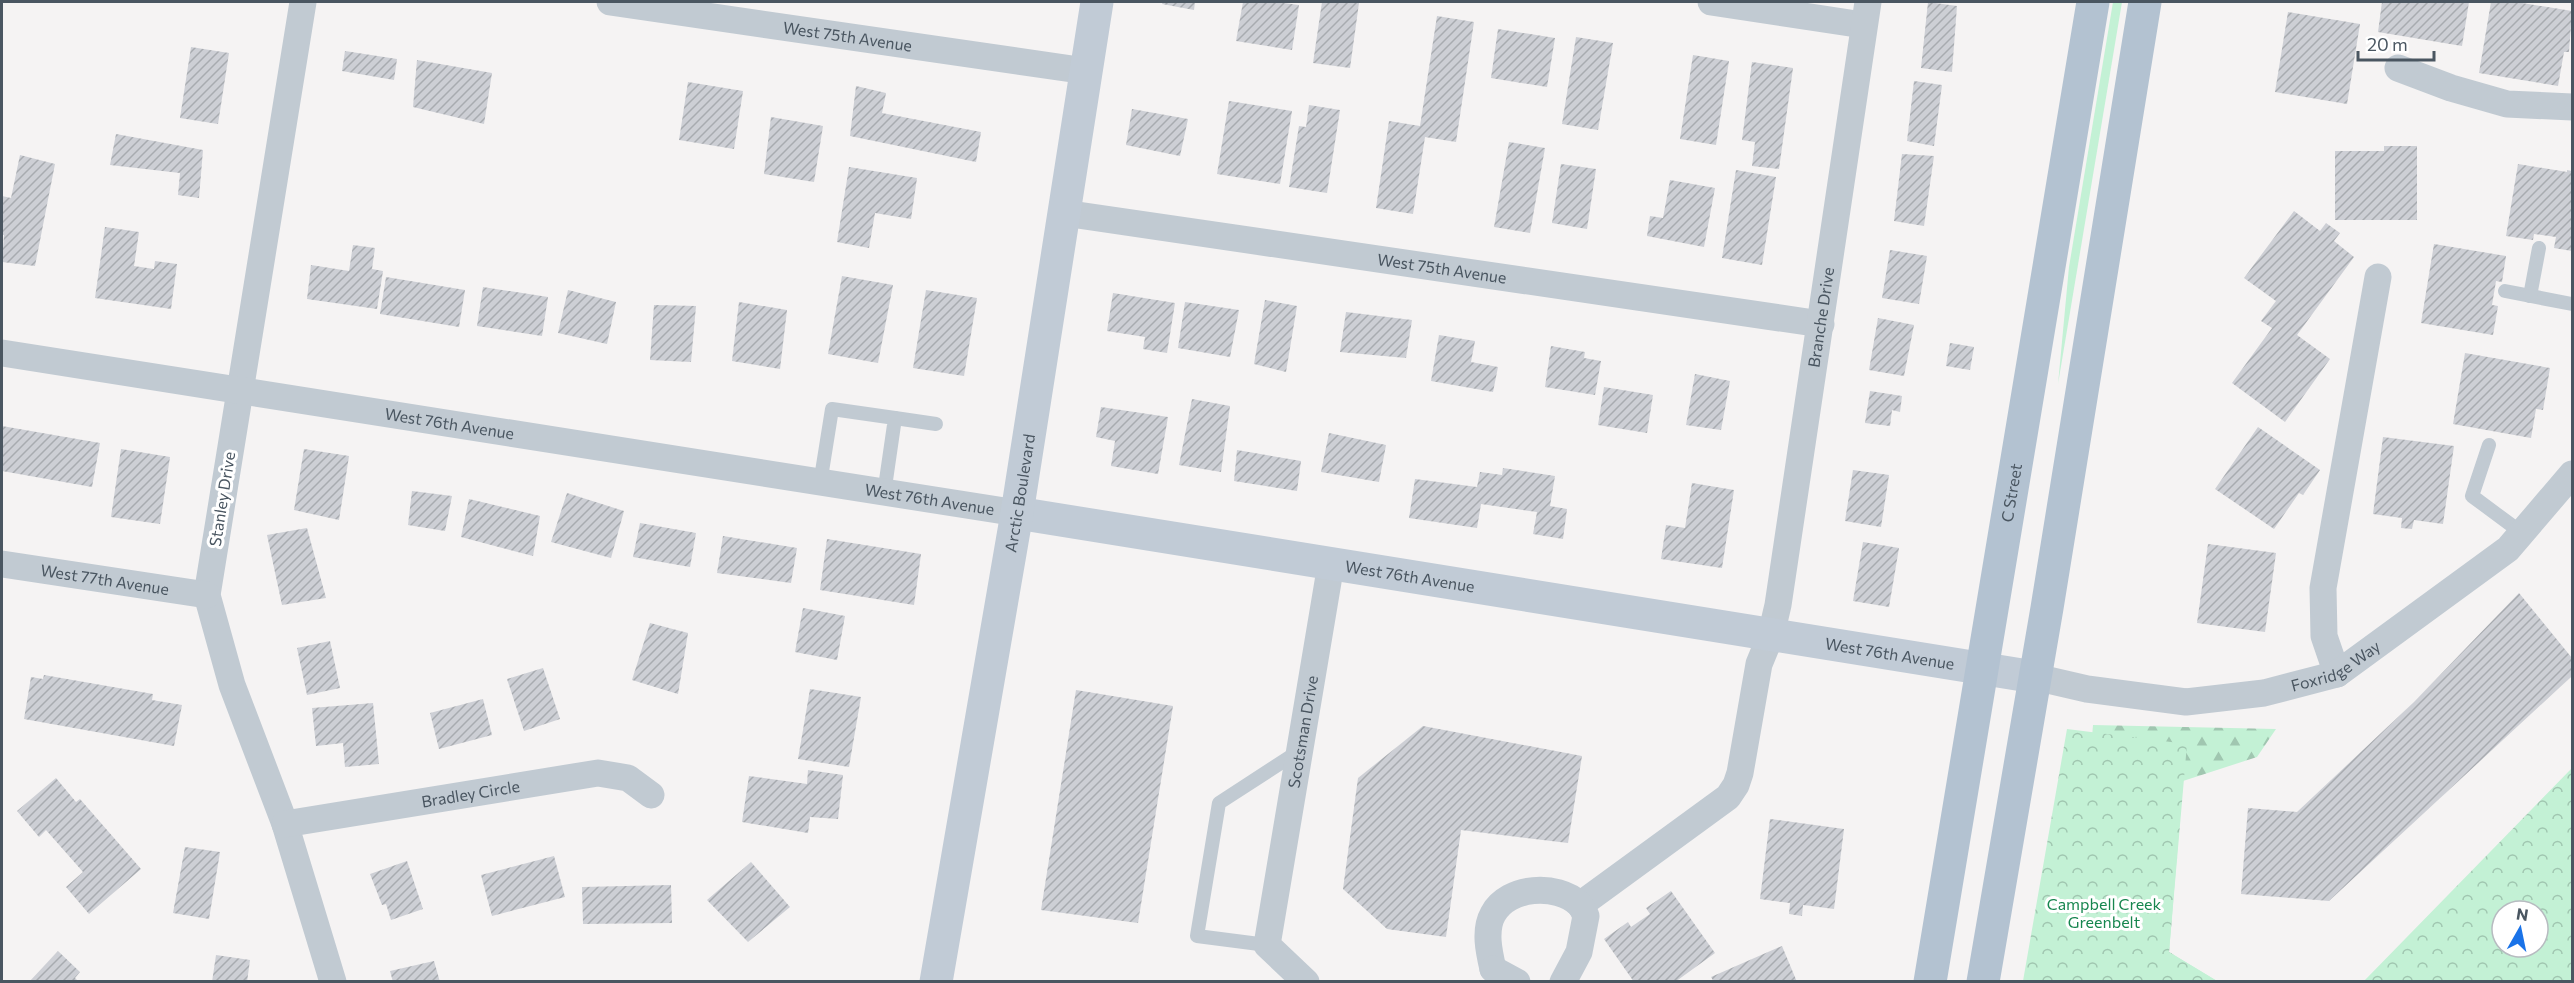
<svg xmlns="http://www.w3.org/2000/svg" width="2574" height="983" viewBox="0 0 2574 983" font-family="Commissioner,sans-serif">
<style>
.grass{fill:#c3f1d5}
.forest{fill:url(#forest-firs)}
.park{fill:url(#park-crowns);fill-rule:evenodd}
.building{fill:url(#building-hatch)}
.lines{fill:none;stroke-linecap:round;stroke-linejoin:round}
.lane{stroke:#c1cad2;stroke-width:14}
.street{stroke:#c1cad2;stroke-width:27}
.secondary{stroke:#c1cbd6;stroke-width:33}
.primary{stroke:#b3c2d1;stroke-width:33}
.labels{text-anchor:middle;stroke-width:6;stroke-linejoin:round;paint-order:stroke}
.street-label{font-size:16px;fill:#4a5661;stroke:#fff}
.park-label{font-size:16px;fill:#17864f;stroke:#fff}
</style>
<defs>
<pattern id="forest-firs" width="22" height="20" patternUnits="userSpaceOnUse" patternTransform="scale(1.5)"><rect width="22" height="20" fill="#c3f1d5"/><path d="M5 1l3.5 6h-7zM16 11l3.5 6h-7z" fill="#a0c6b0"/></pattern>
<pattern id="park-crowns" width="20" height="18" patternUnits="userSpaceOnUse" patternTransform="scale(1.5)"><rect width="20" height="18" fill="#c3f1d5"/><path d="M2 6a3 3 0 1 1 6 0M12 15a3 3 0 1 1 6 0" fill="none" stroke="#a0c6b0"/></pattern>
<pattern id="building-hatch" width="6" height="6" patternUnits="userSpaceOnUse" patternTransform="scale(1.5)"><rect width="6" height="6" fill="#cdcfd5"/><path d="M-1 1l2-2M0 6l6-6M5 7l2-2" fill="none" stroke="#a8abb0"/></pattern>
</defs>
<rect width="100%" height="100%" fill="#f5f3f3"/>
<!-- grass -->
<polygon class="grass" points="2113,2 2122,2 2058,384 2069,267"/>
<!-- forest -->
<polygon class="forest" points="2093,725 2276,729 2257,757 2183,781 2169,952 2217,981 2041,982 2090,761"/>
<!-- park -->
<g class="park">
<polygon points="2067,729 2187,744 2169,952 2217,981 2023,981"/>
<path d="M2572 768V981H2364ZM2502 911H2538V947H2502Z"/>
</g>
<!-- building -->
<g class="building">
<polygon points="1163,2 1195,2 1194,10 1162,4"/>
<polygon points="1243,2 1276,2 1299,5 1292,50 1236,41"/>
<polygon points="1322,2 1359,3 1350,68 1313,63"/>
<polygon points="1928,2 1957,6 1952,72 1921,68"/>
<polygon points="2382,2 2469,2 2462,46 2378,32"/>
<polygon points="2491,2 2516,2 2572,11 2569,52 2564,52 2558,86 2479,73"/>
<polygon points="2288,12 2360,24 2347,104 2275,92"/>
<polygon points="1437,16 1474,22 1456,142 1425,137 1413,214 1376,208 1389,121 1420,126"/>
<polygon points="1498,29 1555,38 1547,87 1491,78"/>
<polygon points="1576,37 1613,43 1598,130 1562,124"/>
<polygon points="191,47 229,53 218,124 180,118"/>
<polygon points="345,51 397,59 394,80 342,71"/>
<polygon points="1693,55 1729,61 1716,145 1680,139"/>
<polygon points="417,60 492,73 484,124 413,107"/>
<polygon points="1752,62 1793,68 1779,169 1752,166 1755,142 1742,140"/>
<polygon points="1914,81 1942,85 1934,146 1907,141"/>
<polygon points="688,82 743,91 734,149 679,140"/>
<polygon points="856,86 886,93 882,113 981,132 976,162 850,136"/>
<polygon points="1229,101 1292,111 1280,184 1217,174"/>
<polygon points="1309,105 1340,110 1327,193 1289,187 1299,126 1306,127"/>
<polygon points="1132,109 1188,119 1180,156 1126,145"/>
<polygon points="771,117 823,126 814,182 764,174"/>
<polygon points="116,134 203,150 199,198 178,195 180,173 110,165"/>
<polygon points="1509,142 1545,148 1530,233 1494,227"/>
<polygon points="2384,146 2417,146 2417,220 2335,220 2335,151 2384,151"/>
<polygon points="1902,154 1934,156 1924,226 1894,221"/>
<polygon points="20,155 55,164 35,266 2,262 4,235 2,235 2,196 11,198"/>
<polygon points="1561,164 1596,169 1587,229 1552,223"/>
<polygon points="2518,164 2567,172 2567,170 2572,171 2572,251 2554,248 2556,237 2534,234 2533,240 2506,236"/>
<polygon points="849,167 917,178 911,219 875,213 869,248 837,242"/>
<polygon points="1736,170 1776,177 1762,265 1722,258"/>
<polygon points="1670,180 1715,188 1704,247 1647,236 1650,216 1663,218"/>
<polygon points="2294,211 2320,231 2326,223 2340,233 2334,241 2354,257 2297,335 2330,359 2285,422 2232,383 2272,328 2261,321 2276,301 2244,278"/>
<polygon points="105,227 139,232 134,266 154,269 155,261 177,264 171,309 95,298"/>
<polygon points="2434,244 2506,256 2502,282 2496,281 2492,305 2498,306 2493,335 2421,323"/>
<polygon points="353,245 375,248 372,269 383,271 377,309 307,299 311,265 349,271"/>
<polygon points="1890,250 1927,256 1919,304 1882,298"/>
<polygon points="842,276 893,285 878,363 828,354"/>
<polygon points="386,277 465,290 459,327 380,314"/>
<polygon points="483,287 548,297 542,336 477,326"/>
<polygon points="568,290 616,302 607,344 558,333"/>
<polygon points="926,290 977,298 964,376 913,368"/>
<polygon points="1113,293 1175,303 1167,353 1143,349 1145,337 1107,331"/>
<polygon points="1265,300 1297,306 1286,372 1254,364"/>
<polygon points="739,302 787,310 780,369 732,361"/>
<polygon points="1185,302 1239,310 1230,357 1178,348"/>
<polygon points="654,305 696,306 691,362 650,360"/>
<polygon points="1346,312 1412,320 1406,358 1340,352"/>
<polygon points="1878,318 1914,325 1904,376 1869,370"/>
<polygon points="1439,335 1475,341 1471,362 1498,367 1493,392 1431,381"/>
<polygon points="1950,343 1974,347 1970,370 1946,366"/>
<polygon points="1551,346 1585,352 1584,358 1601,361 1595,395 1545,387"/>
<polygon points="2465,353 2550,368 2543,410 2536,409 2531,438 2453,424"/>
<polygon points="1695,374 1730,381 1721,430 1686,425"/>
<polygon points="1604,387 1653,395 1647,433 1598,425"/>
<polygon points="1870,391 1902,396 1900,412 1892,410 1890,426 1865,423"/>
<polygon points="1192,399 1230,406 1221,472 1179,465"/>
<polygon points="1101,407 1168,417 1158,474 1111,466 1115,441 1096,437"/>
<polygon points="2,426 100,443 92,487 2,471"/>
<polygon points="2258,427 2320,470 2303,495 2299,493 2274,529 2215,489"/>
<polygon points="1329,433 1386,445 1379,482 1321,472"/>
<polygon points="2383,437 2454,446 2443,524 2414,520 2412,529 2401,528 2402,518 2373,514"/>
<polygon points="121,449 170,457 160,524 111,517"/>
<polygon points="304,449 349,456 339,520 294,510"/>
<polygon points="1237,450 1301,461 1297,491 1234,481"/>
<polygon points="1503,468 1555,476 1550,506 1567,509 1563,539 1533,534 1537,512 1481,504 1477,528 1409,518 1415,479 1477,487 1480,472 1502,475"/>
<polygon points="1853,470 1889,475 1881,527 1845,521"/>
<polygon points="1692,483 1734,490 1722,568 1661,559 1666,525 1685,528"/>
<polygon points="412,491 452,496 445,531 408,525"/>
<polygon points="567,493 624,511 611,558 551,542"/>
<polygon points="469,499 540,516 533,556 461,537"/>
<polygon points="640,523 696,533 690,567 633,557"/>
<polygon points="307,528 326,598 282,605 267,535"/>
<polygon points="723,536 797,548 791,583 717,573"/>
<polygon points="827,539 921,554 914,605 820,590"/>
<polygon points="1863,542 1899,548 1889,607 1853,601"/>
<polygon points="2208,544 2276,553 2265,632 2197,623"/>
<polygon points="2519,593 2572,658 2572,676 2329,901 2241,894 2248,808 2297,812 2414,702"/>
<polygon points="803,608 845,616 837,660 795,652"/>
<polygon points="650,623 688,633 678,694 632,680"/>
<polygon points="330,641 340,688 307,695 297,648"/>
<polygon points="543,668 560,719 524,731 507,679"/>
<polygon points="44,675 153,694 152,700 182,705 174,746 24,719 31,677 43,679"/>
<polygon points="810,689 861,697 849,767 798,759"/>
<polygon points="1076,690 1173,706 1138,923 1041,910"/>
<polygon points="483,699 492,735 439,749 430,713"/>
<polygon points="373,703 379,764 345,767 343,743 316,746 312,708"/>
<polygon points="1423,726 1582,756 1568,843 1461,830 1446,937 1387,929 1343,889 1358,778"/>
<polygon points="808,770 843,775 838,819 810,817 808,833 742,822 749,776 807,784"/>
<polygon points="56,778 76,802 80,799 141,869 89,914 66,887 83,872 46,830 39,837 17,811"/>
<polygon points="1770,819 1844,829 1834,909 1803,905 1802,916 1789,914 1790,903 1760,899"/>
<polygon points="185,847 220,852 209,919 173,913"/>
<polygon points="554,856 565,897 492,916 481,875"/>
<polygon points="407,861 423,909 391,920 386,904 382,905 370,874"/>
<polygon points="751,862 790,907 748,942 707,900"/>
<polygon points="671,885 672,923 583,924 582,887"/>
<polygon points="1671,891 1715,953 1675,982 1634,982 1604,939 1628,922 1631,927 1650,914 1646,908"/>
<polygon points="1782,946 1797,982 1714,982 1711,977"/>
<polygon points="58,951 80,972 75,978 79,982 29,982"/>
<polygon points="216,955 250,960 247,982 212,982"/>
<polygon points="434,961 440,982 393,982 390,971"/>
</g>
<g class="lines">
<!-- lane -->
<g class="lane">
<polyline points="2505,291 2572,304"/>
<polyline points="2530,296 2539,248"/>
<polyline points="895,418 936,424"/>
<polyline points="2489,445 2472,496 2522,533"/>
<polyline points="820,484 832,409 895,418 884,494"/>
<polyline points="1267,945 1197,936 1219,803 1299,751"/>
</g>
<!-- street -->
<g class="street">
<polyline points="303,2 207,595 232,685 285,824 333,982"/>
<path id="s1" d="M610 2 1086 71"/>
<polyline points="1711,2 1863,25"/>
<polyline points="2398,68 2451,88 2507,104 2572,107"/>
<path id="s2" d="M1064 213 1821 324"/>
<path id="s3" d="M2 353 1017 513"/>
<path id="s4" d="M2 564 207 595"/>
<polyline points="2337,674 2324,636 2323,588 2378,277"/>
<path id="s5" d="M2035 677 2087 689 2186 702 2264 693 2337 674 2508 549 2572 474"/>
<path id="s6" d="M285 824 598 773 628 778 651 795"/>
<path id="s7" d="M1580 905 1728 797 1736 785 1740 773 1759 664 1771 635 1778 605 1868 2"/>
<path d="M1493 969C1489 952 1484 930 1493 914 1508 886 1557 883 1579 904 1582 907 1584 912 1586 916L1579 952 1563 982"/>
<polyline points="1493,969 1517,982"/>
<path id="s8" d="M1306 982 1267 945 1331 564"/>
</g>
<!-- secondary -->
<g class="secondary">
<path id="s9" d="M1017 513 2035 677"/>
<path id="s10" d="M936 982 1017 513 1097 2"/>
</g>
<!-- primary -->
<g class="primary">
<path id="s11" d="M1930 982 2093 2"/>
<polyline points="1983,982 2047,608 2145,2"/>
</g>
</g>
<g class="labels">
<!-- street labels -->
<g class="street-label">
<text dy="6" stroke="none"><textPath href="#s1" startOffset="240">West 75th Avenue</textPath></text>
<text dy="6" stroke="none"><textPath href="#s2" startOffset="382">West 75th Avenue</textPath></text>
<text dy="6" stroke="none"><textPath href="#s7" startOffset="674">Branche Drive</textPath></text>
<text dy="6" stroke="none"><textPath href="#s3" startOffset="453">West 76th Avenue</textPath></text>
<text dy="6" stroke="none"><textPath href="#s10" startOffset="496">Arctic Boulevard</textPath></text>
<text dy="6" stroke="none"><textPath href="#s11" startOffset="496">C Street</textPath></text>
<text transform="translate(222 499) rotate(-81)" y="6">Stanley Drive</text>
<text dy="6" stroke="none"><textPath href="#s3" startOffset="939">West 76th Avenue</textPath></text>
<text dy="6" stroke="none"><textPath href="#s9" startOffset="398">West 76th Avenue</textPath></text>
<text dy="6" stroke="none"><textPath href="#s4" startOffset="104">West 77th Avenue</textPath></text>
<text dy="6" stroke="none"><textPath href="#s9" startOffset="884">West 76th Avenue</textPath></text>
<text dy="6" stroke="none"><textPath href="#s5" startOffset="309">Foxridge Way</textPath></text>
<text dy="6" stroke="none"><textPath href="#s8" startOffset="270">Scotsman Drive</textPath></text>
<text dy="6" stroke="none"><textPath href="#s6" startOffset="188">Bradley Circle</textPath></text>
</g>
<!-- park labels -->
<g class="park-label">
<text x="2104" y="910">Campbell Creek<tspan x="2104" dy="18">Greenbelt</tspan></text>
</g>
</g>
<!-- border -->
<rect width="2574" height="983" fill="none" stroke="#4a5661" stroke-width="6"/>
<!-- north arrow -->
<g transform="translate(2520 929) rotate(9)"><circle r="28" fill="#ffffff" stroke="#b7bbc0" stroke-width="1.5"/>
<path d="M0-4.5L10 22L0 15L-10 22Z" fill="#1a73e8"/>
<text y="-9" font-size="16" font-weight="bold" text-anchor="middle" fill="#4a5661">N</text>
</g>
<!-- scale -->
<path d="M2358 51v9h76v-9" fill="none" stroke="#4a5661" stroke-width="3"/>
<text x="2367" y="51" font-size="18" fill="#4a5661" stroke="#ffffff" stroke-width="4.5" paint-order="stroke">20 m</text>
</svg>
